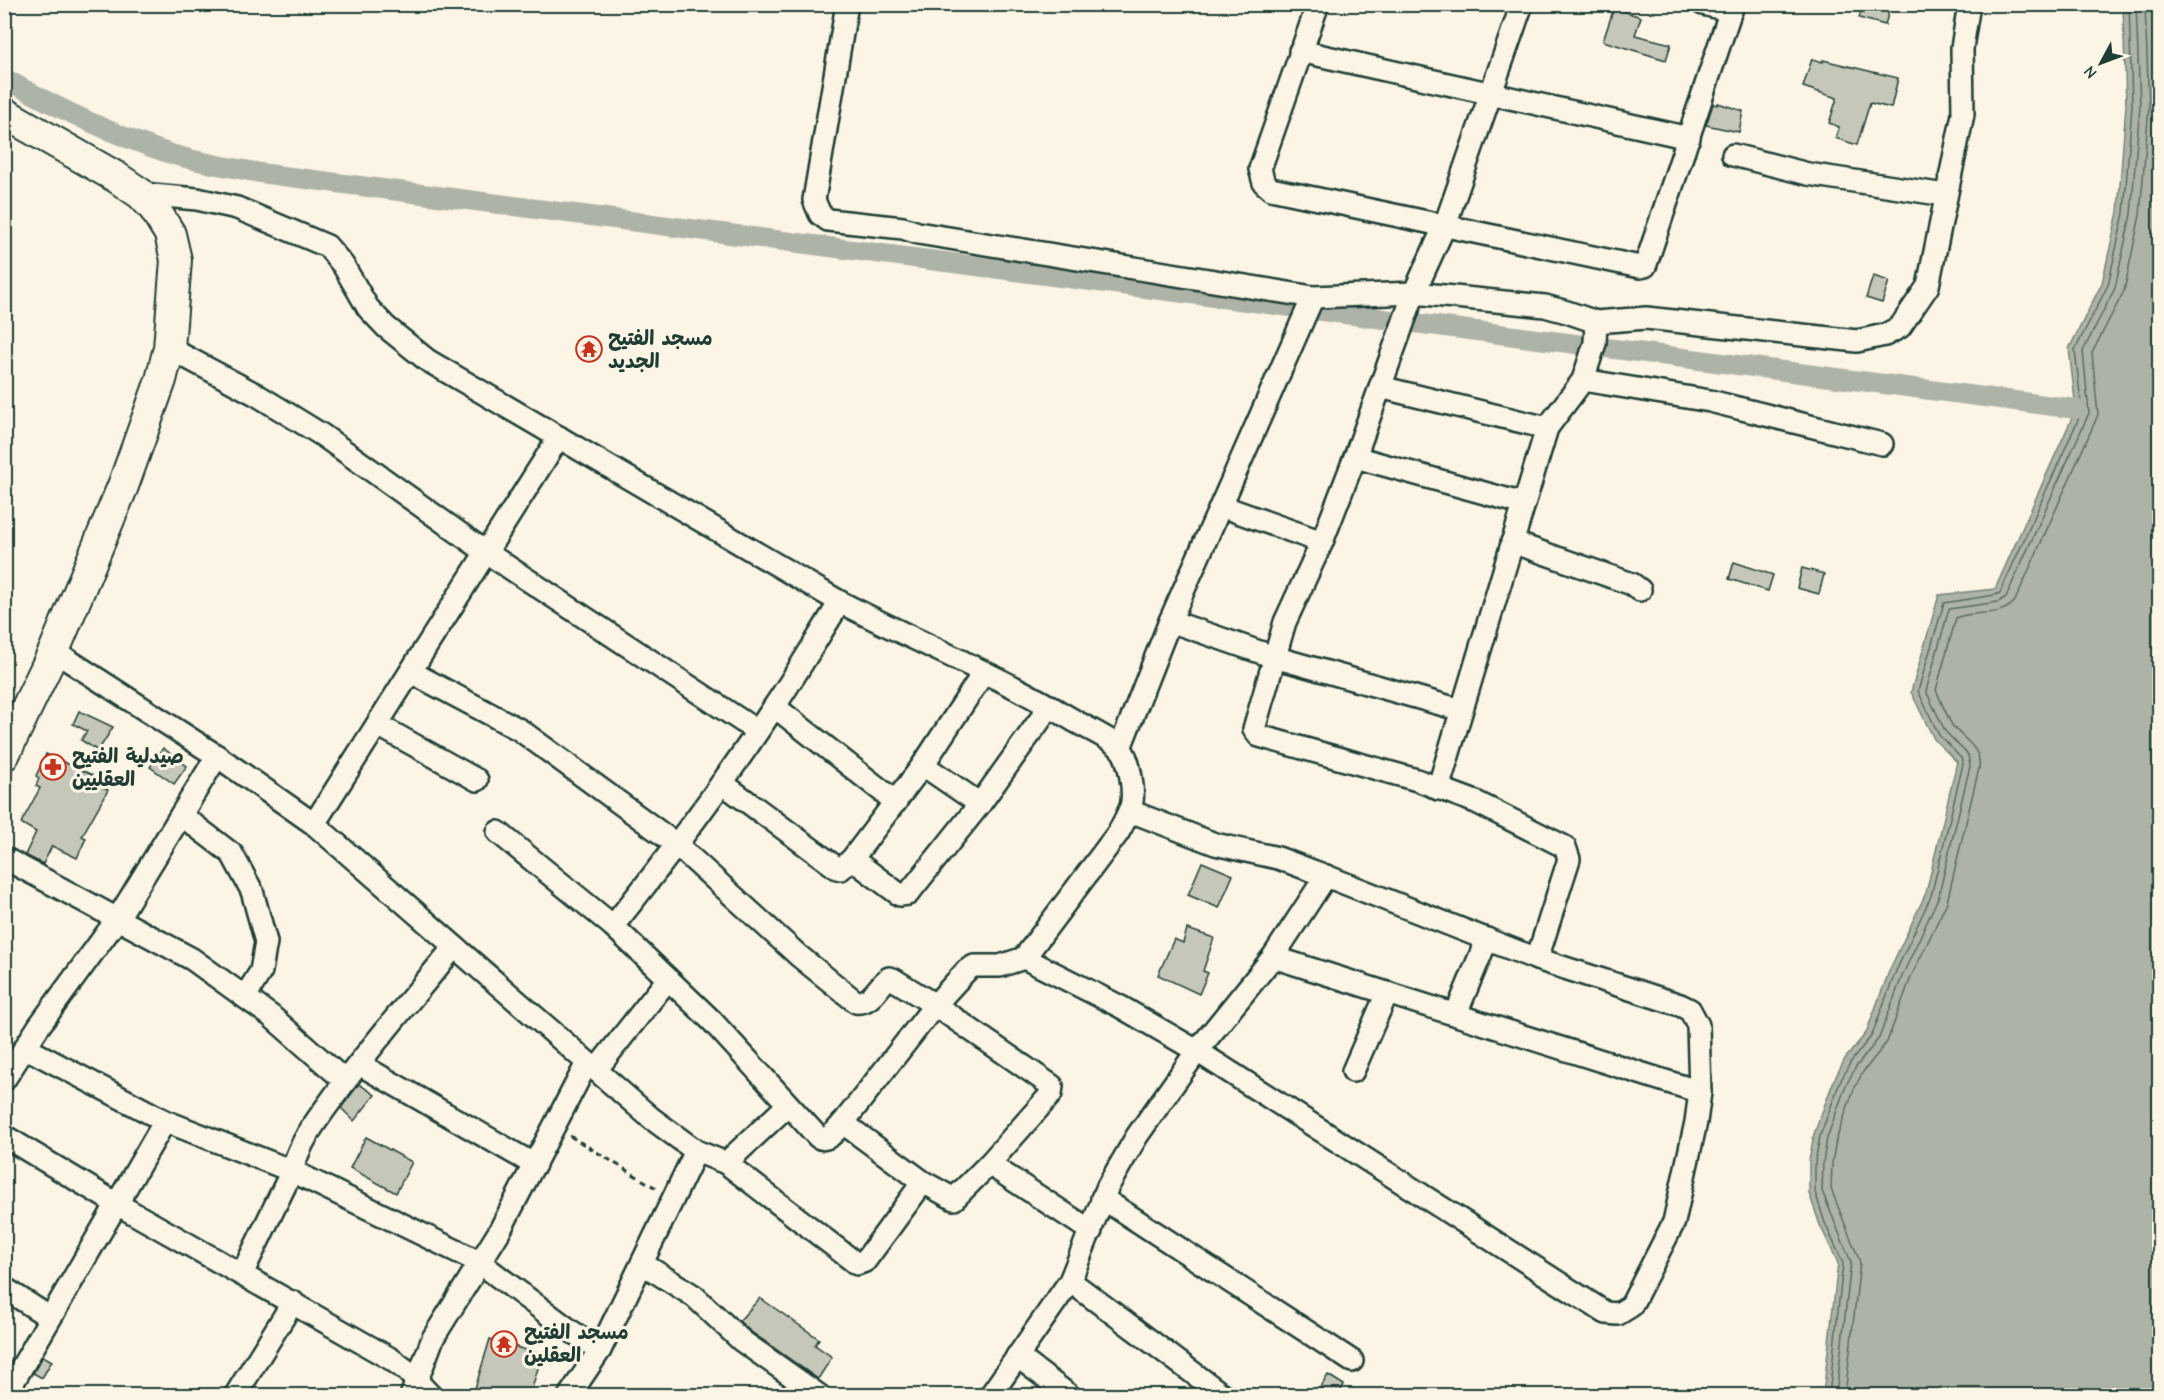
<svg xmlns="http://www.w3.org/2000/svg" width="2164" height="1400" viewBox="0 0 2164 1400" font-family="'Comic Neue','Playpen Sans Arabic',sans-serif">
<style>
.water{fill:#aeb3a7;stroke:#758479;stroke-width:1.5}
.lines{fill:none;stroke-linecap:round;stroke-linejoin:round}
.shore{stroke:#586c62;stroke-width:1.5}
.canal{stroke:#aeb3a7;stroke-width:20}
.building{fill:#c5c7b9;stroke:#1f3d34;stroke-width:1.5}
.street-casing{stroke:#1f3d34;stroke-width:26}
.secondary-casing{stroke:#1f3d34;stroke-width:34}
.path{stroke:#1f3d34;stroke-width:3;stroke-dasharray:6 4.5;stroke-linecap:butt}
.street{stroke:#fcf5e5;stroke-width:21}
.secondary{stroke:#fcf5e5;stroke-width:30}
.labels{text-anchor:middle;stroke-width:6;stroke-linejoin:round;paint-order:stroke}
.poi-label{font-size:20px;font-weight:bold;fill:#1f3d34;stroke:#fcf5e5;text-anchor:start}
</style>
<rect width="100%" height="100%" fill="#fcf5e5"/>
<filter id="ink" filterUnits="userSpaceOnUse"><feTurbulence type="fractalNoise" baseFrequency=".0167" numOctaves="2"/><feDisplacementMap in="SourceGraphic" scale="12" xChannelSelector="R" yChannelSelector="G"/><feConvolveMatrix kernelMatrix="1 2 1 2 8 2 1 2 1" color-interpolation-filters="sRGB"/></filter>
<g filter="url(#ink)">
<!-- water -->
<polygon class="water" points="2123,5 2160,5 2159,1395 1823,1395 1838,1263 1820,1225 1809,1193 1809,1161 1814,1134 1834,1080 1845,1059 1866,1033 1890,969 1926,893 1957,762 1934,739 1911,692 1939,595 1995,589 2076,409 2069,349 2102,283 2118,212 2126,105"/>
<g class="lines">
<!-- shore -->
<g class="shore">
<polyline points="1829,1396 1843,1263 1825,1223 1815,1192 1815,1162 1820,1136 1840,1082 1850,1063 1872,1035 1896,971 1931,896 1963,764 1961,758 1939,735 1918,691 1944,603 1995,595 2000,593 2082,411 2075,350 2108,285 2124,213 2132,106 2129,4"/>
<polyline points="1836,1396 1851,1262 1822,1191 1823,1163 1827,1138 1846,1085 1856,1067 1879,1038 1903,974 1938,898 1970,766 1968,755 1945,731 1926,691 1949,609 1998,602 2006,597 2089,413 2083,351 2115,288 2131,214 2140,106 2136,4"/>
<path d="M1845 1396 1860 1262 1831 1189 1832 1163 1836 1140 1854 1089 1863 1072 1887 1042 1911 977 1947 902 1979 768C1982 747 1963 740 1952 725 1946 714 1941 701 1936 690L1956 618C1975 609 2000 619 2015 601L2098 415 2092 353 2124 291 2140 215 2149 106 2145 4"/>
</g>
<!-- canal -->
<path class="canal" d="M4 78C57 108 113 135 171 154 200 163 231 167 260 173L2076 409"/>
</g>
<!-- building -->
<g class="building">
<polygon points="1863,4 1891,4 1885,25 1859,18"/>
<polygon points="1614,8 1641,17 1635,35 1671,44 1666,60 1603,41"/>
<polygon points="1812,59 1823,62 1823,60 1898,78 1891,108 1870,103 1857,145 1835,138 1839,127 1829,123 1837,98 1803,87"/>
<polygon points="1718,103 1743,111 1739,132 1706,125 1713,104 1718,105"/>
<polygon points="1873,276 1889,281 1882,303 1866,298"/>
<polygon points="1734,562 1773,575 1768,591 1729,579"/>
<polygon points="1802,568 1824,574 1819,594 1797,588"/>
<polygon points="79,711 113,727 98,751 81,740 87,731 73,724"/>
<polygon points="163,748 187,766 174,784 150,767"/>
<polygon points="46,754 92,775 90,780 108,790 82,836 86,838 77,858 52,846 43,864 25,855 36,832 21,823 40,788 36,786 39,778 36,776"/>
<polygon points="1202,862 1233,875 1219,908 1188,895"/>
<polygon points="1187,929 1214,938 1203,971 1208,973 1199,994 1158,975 1174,939 1183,943"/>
<polygon points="359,1084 375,1095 354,1121 341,1108"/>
<polygon points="366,1137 412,1162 396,1193 350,1168"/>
<polygon points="760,1298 819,1339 815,1345 832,1357 818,1379 750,1331 739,1321"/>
<polygon points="490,1339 542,1355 530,1395 473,1395"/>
<polygon points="43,1356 52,1361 42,1378 33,1373"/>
<polygon points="1328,1375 1344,1385 1338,1395 1316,1395"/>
</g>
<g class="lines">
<!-- street casing -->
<g class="street-casing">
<g id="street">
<polyline points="847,4 814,200 820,214 828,220 903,228 918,233 1313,297"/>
<polyline points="1318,4 1260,169 1264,183 1271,189 1640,267 1645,266 1646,264 1733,4"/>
<polyline points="1522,4 1445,225 1414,293 1355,457 1322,542 1285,622 1254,729 1259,736 1417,780 1476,802 1565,847 1569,859 1537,959"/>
<polyline points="1703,4 1731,11"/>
<polyline points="1300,51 1689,138"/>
<polyline points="1733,155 1808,174 1945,195"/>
<path d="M141 194 197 199 237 208 327 246 343 265 368 308 386 327 427 360 840 602C917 642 998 675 1073 720 1083 726 1113 740 1120 748 1130 758 1136 797 1130 809 1127 816 1122 826 1118 833L1024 958"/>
<polyline points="169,348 257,395 322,435 487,553 757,731"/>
<polyline points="1583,380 1710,401 1882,444"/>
<polyline points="1380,387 1547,428"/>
<polyline points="1355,457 1524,504"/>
<polyline points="1221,506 1322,542"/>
<polyline points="1512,542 1632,584 1640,590"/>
<polyline points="1170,621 1274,657 1461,710"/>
<polyline points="54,651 217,756 314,824 651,1118 696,1151 726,1163 857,1264 865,1261 923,1182"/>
<path d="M411 672 520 730 677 845 799 956 856 1002C872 1004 877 986 889 978L893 979 935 1005 1052 1086 1051 1094 989 1164 954 1199 923 1182 843 1123"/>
<polyline points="775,707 896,802"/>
<polyline points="378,725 477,780"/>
<polyline points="1120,748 1170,621 1313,297 1414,293 1545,306 1567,312 1596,322 1646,318 1857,341 1885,335 1900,327 1928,286 1963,114 1962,48 1969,4"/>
<polyline points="923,765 980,804"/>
<polyline points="722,783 837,868 841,869 852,859 923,765 984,672"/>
<polyline points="1438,789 1547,428 1583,380 1595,343 1596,322"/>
<polyline points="181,815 232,854 252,891 266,942 261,971 245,997"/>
<polyline points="314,824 559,437"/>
<path d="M498 832 613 926 712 1021 818 1137C828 1143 836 1130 843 1123L935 1005 967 970 974 966H1000L1024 958 1121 1007 1197 1051 1606 1313 1618 1314 1631 1306 1674 1222 1696 1122 1700 1092 1698 1025 1690 1010 1680 1005 1537 959 1326 876 1278 858 1215 844 1130 811"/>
<polyline points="4,858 192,959 271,1016 345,1081"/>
<polyline points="852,859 900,895 908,894 980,804 1050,706"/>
<path d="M613 926C670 855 724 783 774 707 797 673 818 637 840 602"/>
<polyline points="1273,957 1700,1092"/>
<polyline points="1456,1014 1487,939"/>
<polyline points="26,1048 165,1121 292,1171 479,1262 568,1329 600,1350"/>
<polyline points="359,1064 535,1165"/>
<polyline points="596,1070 668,979"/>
<polyline points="1353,1071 1387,993"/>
<polyline points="4,1080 39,1026 118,918 217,756"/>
<polyline points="4,1136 117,1204 391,1359 406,1370 431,1396"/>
<polyline points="726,1163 788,1105"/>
<polyline points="989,1164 1091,1231"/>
<polyline points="1102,1198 1352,1361"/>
<polyline points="643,1264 694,1296 742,1341 820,1396"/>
<path d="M242 1274 292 1171C300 1140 319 1117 338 1091 374 1042 415 995 454 947"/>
<polyline points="1070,1281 1224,1396"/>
<polyline points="4,1288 49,1317"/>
<polyline points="1017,1356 1070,1396"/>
<polyline points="5,1396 165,1121"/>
<polyline points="235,1396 293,1302"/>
<polyline points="411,1396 433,1338 499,1232 587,1063"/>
<polyline points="569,1396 600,1350 696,1151"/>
<polyline points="990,1396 1070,1281 1108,1186 1137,1136 1197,1051 1273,957 1326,876"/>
</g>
</g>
<!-- secondary casing -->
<g class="secondary-casing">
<polyline id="secondary" points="4,113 116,177 141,194 154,208 170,234 176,260 169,348 161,380 123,486 54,651 4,755"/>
</g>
<!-- path -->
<polyline class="path" points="570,1136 656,1188"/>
<!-- street -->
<use href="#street" class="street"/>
<!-- secondary -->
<use href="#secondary" class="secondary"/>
</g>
</g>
<!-- icons -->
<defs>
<g id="temple-ring" transform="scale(1.35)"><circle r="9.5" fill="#fcf5e5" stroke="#c8321e" stroke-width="1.5"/><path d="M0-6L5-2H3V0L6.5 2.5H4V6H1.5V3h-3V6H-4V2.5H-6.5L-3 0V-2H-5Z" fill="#c8321e"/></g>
<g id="pharmacy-ring" transform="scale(1.35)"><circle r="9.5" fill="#fcf5e5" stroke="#c8321e" stroke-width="1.5"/><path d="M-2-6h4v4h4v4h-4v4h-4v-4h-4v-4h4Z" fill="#c8321e"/></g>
</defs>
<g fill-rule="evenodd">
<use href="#temple-ring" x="589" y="349"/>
<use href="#pharmacy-ring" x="53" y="767"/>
<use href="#temple-ring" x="504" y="1344"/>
</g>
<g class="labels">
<!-- poi labels -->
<g class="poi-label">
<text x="608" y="345">مسجد الفتيح<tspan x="608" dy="23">الجديد</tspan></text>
<text x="72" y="763">صيدلية الفتيح<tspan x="72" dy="23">العقليين</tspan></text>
<text x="524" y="1339">مسجد الفتيح<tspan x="524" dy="23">العقلين</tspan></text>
</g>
</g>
<!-- margin -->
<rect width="2164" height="1400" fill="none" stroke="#fcf5e5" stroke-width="24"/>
<rect x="12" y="12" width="2140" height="1376" fill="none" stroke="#1f3d34" stroke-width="2" filter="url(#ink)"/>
<!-- north arrow -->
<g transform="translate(2101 63) rotate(229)" stroke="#fcf5e5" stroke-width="4.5" paint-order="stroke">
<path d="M0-4.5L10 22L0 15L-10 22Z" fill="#1f3d34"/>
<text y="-9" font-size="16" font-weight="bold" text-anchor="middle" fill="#1f3d34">N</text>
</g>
</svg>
